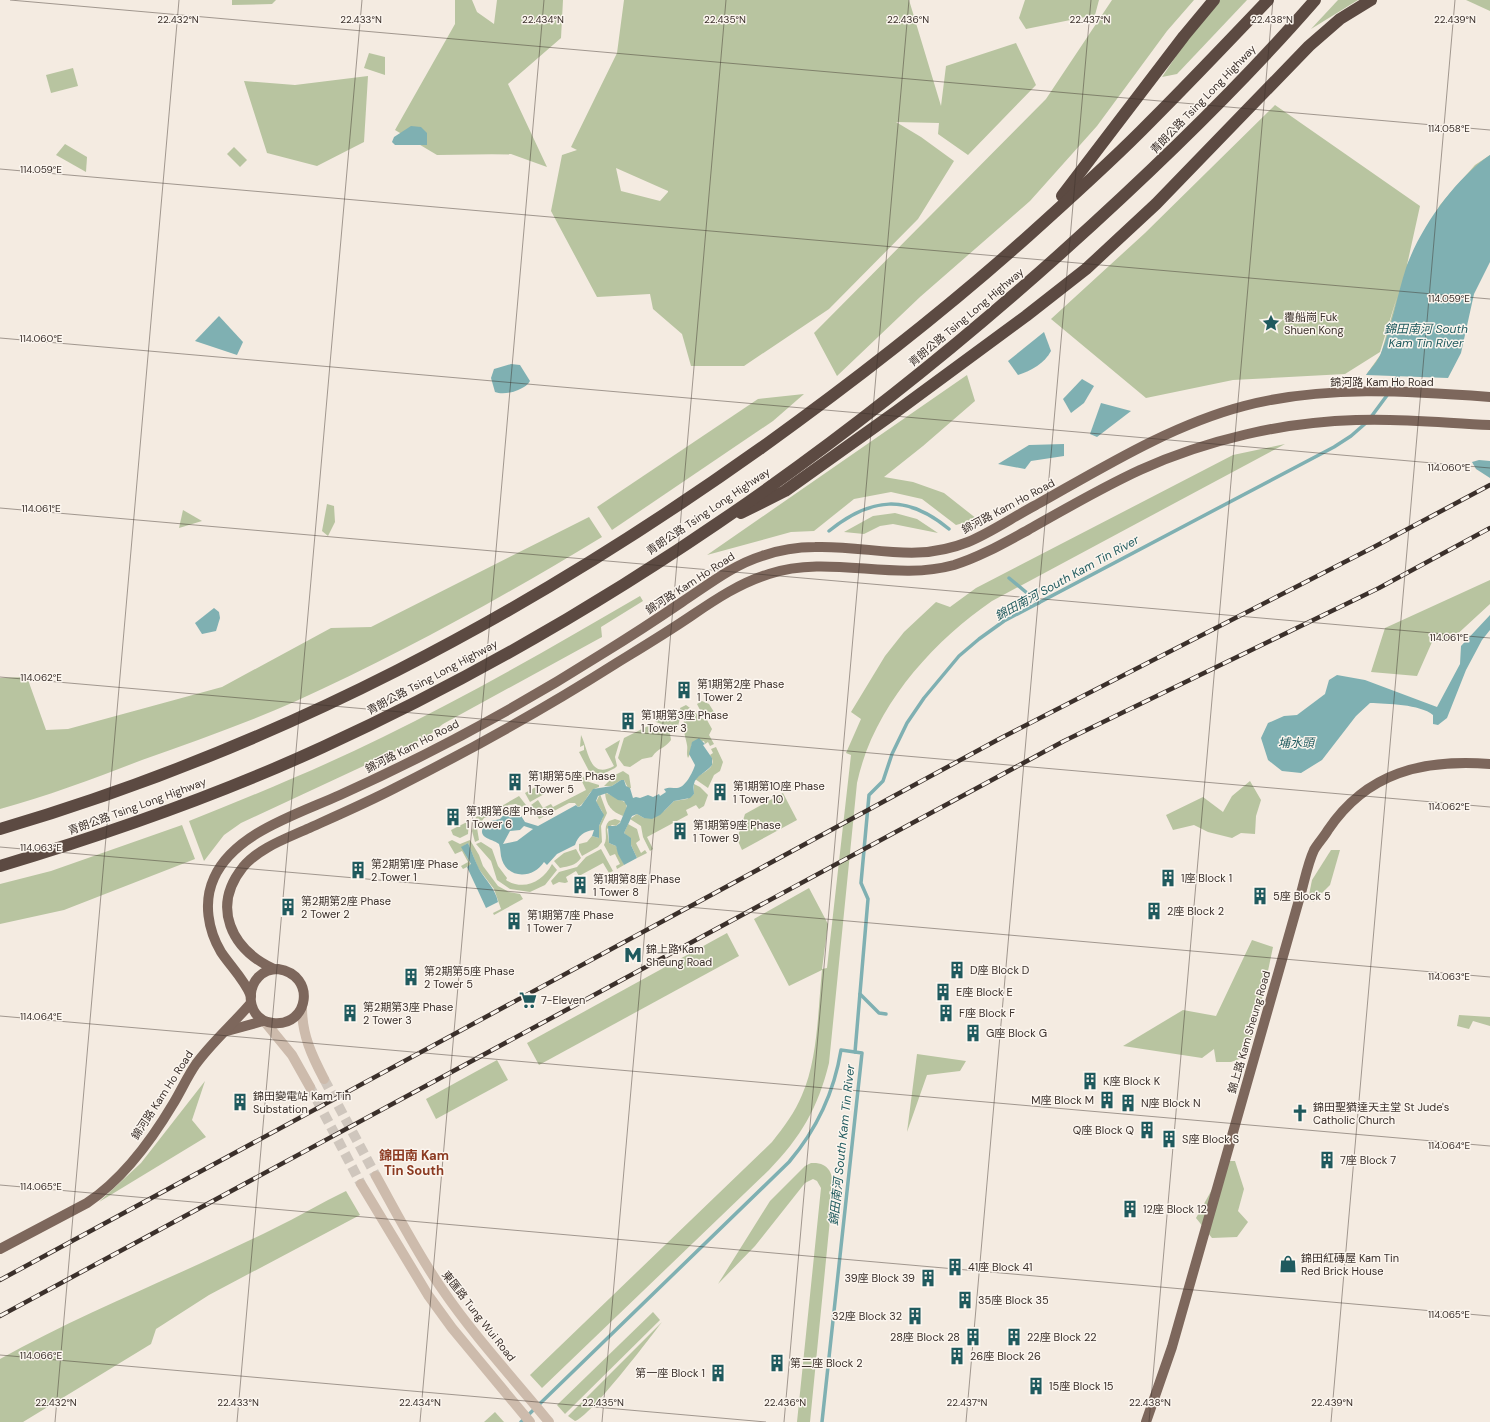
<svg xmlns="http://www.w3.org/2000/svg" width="1490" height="1422" viewBox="0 0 1490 1422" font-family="'DM Sans','Noto Sans TC',sans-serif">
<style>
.green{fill:#b8c4a0;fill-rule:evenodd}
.water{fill:#7fb0b2;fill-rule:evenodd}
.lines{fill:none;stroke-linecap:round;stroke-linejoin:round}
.stream{stroke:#7fb0b2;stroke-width:3.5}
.minor-tunnel{stroke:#cfc6bd;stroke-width:10;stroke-dasharray:10 5;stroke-linecap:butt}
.minor{stroke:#cdbbac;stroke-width:10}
.major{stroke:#7d675c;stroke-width:10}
.highway{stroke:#5c4a42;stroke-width:12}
.rail-casing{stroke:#3b302b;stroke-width:4.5}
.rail{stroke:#fbf5ee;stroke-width:3;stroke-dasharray:9;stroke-linecap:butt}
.ticks{fill:none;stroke:#3b302b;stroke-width:1;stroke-opacity:0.45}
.labels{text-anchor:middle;stroke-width:3;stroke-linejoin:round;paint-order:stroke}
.street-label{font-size:11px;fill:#3b302b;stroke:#fbf5ee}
.poi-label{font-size:11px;fill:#3b302b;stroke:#fbf5ee;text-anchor:start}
.water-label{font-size:12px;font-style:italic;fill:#1f5a5e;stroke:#fbf5ee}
.quarter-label{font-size:13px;font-weight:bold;fill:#8c3b22;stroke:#fbf5ee}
.ticks-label{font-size:10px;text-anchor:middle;fill:#3b302b;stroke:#fbf5ee;stroke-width:3;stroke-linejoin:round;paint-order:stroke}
</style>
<rect width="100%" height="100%" fill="#f4ebe1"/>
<!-- green -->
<g class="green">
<polygon points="232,0 276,0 272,4 232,5"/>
<polygon points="455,0 472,0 477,12 494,24 497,0 563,0 561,38 508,84 547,167 511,154 437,155 395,130 455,24"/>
<path d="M624 0H909L941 106 946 66 1016 43 1036 85 968 155 938 134 939 123 896 122 921 137 954 161 918 219 829 309 744 366H691L682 334 653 309 650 294 597 297 551 211 562 155 577 150 571 147 617 53ZM616 168 668 191V192L660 201 621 191Z"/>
<polygon points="1025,0 1099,0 1095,15 1026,29 1019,18"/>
<polygon points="1112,0 1194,0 1167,31 1097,126 1030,201 920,297 837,376 814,333 1046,99"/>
<polygon points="1220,0 1247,0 1177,74 1162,77 1193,31"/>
<polygon points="1338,0 1358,0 1311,29"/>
<polygon points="1466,0 1490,0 1490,11"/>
<polygon points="369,53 385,57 385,75 364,68"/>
<polygon points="73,68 78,86 51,93 46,75"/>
<polygon points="368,76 364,142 317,166 267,153 244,81 295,85"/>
<polygon points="1275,105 1420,206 1407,265 1440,205 1475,165 1490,155 1422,319 1366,375 1381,354 1397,297 1380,352 1345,374 1233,380 1146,398 1051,319 1145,233"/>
<polygon points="65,144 87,157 86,172 56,155"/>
<polygon points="234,147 247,160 240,167 227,154"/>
<polygon points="967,375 975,401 923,446 884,477 913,482 944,493 977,519 956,525 922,499 891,492 854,499 814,531 791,532 707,555"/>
<polygon points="804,394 773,421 612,530 597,507 758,399"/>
<path d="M1285 444 992 601C931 643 873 708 857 783L829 1063C818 1108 801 1137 769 1170L542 1388 530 1375 772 1142C784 1127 795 1112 802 1095 818 1059 818 1009 822 970L789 986 754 919 809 888 828 924 822 969 827 968 851 755 846 753 861 719 851 712 885 656 904 632 936 602 950 607 976 588 1233 455Z"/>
<polygon points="327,504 334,506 335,522 328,536 322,531"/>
<polygon points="183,510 202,521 179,528"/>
<polygon points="895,513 917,519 938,533 893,524 880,526 864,534 844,532 873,516"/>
<path d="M589 517 602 537C503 597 400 654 294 702 244 724 192 742 142 760 95 778 48 796 0 809V678L27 677 46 730 68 729 222 687 331 628 371 627Z"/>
<polygon points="1490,580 1490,604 1452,639 1432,642 1417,676 1371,672 1385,628"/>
<path d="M640 596 643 601 601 627 602 637 443 724 428 736 241 823 224 835 204 861 189 821C254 795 320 768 383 737 471 694 556 645 640 596Z"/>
<polygon points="702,701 709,704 714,712 702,714 697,704"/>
<polygon points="686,705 690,708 680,718 677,730 656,722 655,719 668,712 671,717 681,712 680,708"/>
<path d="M695 712 700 718 707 720 712 729 709 735 714 744 710 746 708 742 705 744 704 741 691 745 692 750 688 758C686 753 688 749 687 745 685 734 677 714 695 712Z"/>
<path d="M652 724 670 733 671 740C663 750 659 747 652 757L642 759 630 767 624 766 618 758 624 738Z"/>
<path d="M581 735C589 751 589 780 614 766L605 749 620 740 615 757 617 766 615 768 601 775 590 773 579 752 584 750V745L580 747Z"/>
<path d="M716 747 723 762 720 771 714 775 708 788 695 779C702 772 719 768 710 755L713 753 711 749Z"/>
<path d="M579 770 586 781 599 785V787C587 790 588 802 578 807L575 803H569L539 819 531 805 538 800 543 808 551 804 553 807 586 790 577 771Z"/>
<polygon points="623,771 629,775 631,788 628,788 624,780 621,780 612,786 604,786 615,775"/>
<polygon points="1250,781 1261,800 1256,816 1255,834 1241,833 1232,838 1208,832 1194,825 1173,830 1166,815 1203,797 1223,812 1232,796"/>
<polygon points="541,784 546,793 530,802 525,793"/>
<polygon points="694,784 700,787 708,795 704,806 699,809 696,805 686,810 688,815 647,837 653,849 650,851 643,837 641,826 630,819 637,814 644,818 664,811 674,801 687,799 694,794"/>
<path d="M605 793C608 793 623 801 626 803L627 809 623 816C612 812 606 805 605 793Z"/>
<polygon points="783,793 797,820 742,850 737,839 745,814"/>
<polygon points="600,794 607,813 601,826 602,842 598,847 582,856 579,850 579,844 587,842 592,836 599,838 599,826 603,817 602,811 596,802"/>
<polygon points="519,796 526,805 522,807 516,804 508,805 498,815 484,818 477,828 479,840 475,842 472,831 476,817 489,811 492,814 501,810 500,807"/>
<path d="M615 819 621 821 616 826 612 825 607 829 609 843 616 846 624 865 617 869 616 866 620 864 615 854 610 856 604 845C609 836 602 828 609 821Z"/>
<polygon points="469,821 468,834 460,838 453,835 451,830"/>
<polygon points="628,824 637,829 640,840 636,843 641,853 645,850 647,853 637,858 631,845 631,839 624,833"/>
<polygon points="182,825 195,859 64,910 0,924 0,884 51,871"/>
<polygon points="452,840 460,844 470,840 479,855 483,866 498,886 509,892 520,894 523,899 494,915 493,913 501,909 494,889 478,868 468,843 462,847 471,865 463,869 461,866 468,862 462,851 455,854 448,842"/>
<path d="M481 842 492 849 498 866 507 878 506 880C524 891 543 882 552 864L557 870 545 885 530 892 510 889 497 880 491 861 476 844Z"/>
<path d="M576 849 581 858C575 866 569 866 560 868L554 861 564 853Z"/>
<polygon points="601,849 613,871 609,873 603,863 579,876 576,871 566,877 568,882 565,883 559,882 553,885 551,881 559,872 577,867 586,857"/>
<polygon points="1331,850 1340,850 1330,885 1313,902 1309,895 1312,880"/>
<polygon points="727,933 739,956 539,1065 527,1043"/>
<polygon points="1252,940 1273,947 1259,1014 1245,1057 1231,1062 1216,1062 1214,1049 1202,1058 1123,1046 1183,1010 1216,1016"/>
<polygon points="1459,1015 1490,1017 1490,1026 1473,1021 1469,1029 1457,1026"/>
<polygon points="917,1054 966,1061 960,1071 927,1075 907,1132"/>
<polygon points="497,1060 508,1080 436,1119 426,1099"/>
<polygon points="205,1081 192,1120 206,1137 99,1202 141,1163"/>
<polygon points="1228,1161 1235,1161 1244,1189 1238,1211 1248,1222 1237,1237 1212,1238 1196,1218"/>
<path d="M811 1163C829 1162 833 1173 833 1189L810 1422H797L821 1188 817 1181 813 1179 805 1183 755 1246 718 1284 770 1201 805 1166Z"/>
<path d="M346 1191 360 1215 209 1295 156 1329 151 1344 23 1422H0V1359C88 1310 183 1274 273 1229 298 1217 321 1203 346 1191Z"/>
<polygon points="653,1312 660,1320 565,1414 557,1405"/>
<path d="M662 1322C649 1339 590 1417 575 1421L568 1416Z"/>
<polygon points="495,1412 504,1422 484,1422"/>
</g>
<!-- water -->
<g class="water">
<polygon points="411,126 421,127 427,133 427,145 395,145 392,142 394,137"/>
<path d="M1490 155V262L1474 294 1461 353 1448 378 1366 375C1371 368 1378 361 1381 353 1392 326 1397 296 1406 268 1420 228 1455 179 1490 155Z"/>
<polygon points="219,316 243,342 237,355 195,341"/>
<path d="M1044 332 1051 351C1045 363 1031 371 1018 375L1008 361Z"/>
<path d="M511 364 520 365 530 381C525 390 505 396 495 392L491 378 494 369Z"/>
<polygon points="1082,379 1094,386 1084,403 1071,413 1063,399"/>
<polygon points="1101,403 1131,411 1097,437 1090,434"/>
<polygon points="1064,444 1064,456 1031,461 1025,469 998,464 1029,445"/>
<polygon points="1479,460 1490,461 1490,478 1476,469 1472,462"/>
<polygon points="214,608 219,612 220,618 216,631 202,634 195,623"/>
<path d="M1490 615V630L1482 640 1466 670 1447 718 1438 725 1433 724V715C1420 704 1387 704 1370 703L1356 716 1322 760 1301 773 1282 771 1268 760 1261 738 1268 723 1284 716 1297 715 1325 694 1329 680 1337 675 1365 680 1437 707 1460 664 1461 646Z"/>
<path d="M699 738 705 744 703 745 712 758V765C707 772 695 776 694 784 693 787 694 790 694 794L690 798 674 801 660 815 652 819 644 818 637 814 632 816 624 833 631 838V845L637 858 624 865 618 854 616 846 609 843 608 826H616L620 823 627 806 624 801 618 800 607 793 598 796 596 801 604 815 599 826V838L592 836 594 830C584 831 578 836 575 845L557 854 547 865 544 862C534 878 509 880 502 860 500 855 501 849 499 844 492 838 474 839 486 822L500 819 509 809 518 811 525 822 538 826 576 805 578 807 581 806 593 789 612 786 621 780H624L626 786 630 788 633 798 636 797 640 798 648 795 653 797 659 794 660 796 666 792 664 789C669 787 672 788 677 788 685 788 693 772 695 765L689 754 692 742ZM524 826 533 829 517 841 503 844 510 831 520 830Z"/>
<path d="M468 843C472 852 475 861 479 869 486 881 495 888 498 902L486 908 467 867 471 864 461 847Z"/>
</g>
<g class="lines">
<!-- stream -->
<g class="stream">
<polyline points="1371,417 1391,390 1400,372"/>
<path d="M829 531C871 497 907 494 949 529"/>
<polyline points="1009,578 1039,603"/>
<polyline points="860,994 879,1013 886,1014"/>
<path d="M521 1422 789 1162C817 1129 834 1093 841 1050L855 1052"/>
<polyline points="822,1422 862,1053 855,1052 868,899 861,883 869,795 883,781 892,754 907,723 924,698 959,656 979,639 1004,621 1334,447 1351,436 1367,422"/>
</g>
<!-- minor-tunnel -->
<g class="minor-tunnel">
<polyline points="324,1079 376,1176"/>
<polyline points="310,1087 361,1184"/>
</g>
<!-- minor -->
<g class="minor">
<path d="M302 1008C302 1035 312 1056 324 1079"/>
<polyline points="265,1022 292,1055 310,1087"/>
<path d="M376 1176C397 1214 417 1253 442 1289 474 1336 513 1378 549 1422"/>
<polyline points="361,1184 428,1295 452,1328 530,1422"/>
</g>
<!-- major -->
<g class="major">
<path d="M274 969C231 949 211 907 243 867 259 848 285 839 307 829 336 816 366 803 395 788 470 750 544 709 615 664 641 648 666 633 691 616 716 599 740 583 769 574 830 554 893 582 954 565 980 557 1004 543 1028 530 1065 509 1101 488 1140 470 1206 440 1283 422 1356 420 1401 418 1445 423 1490 425"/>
<path d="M278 969C317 975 309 1027 273 1023 241 1020 244 969 278 969Z"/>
<path d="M251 996C244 979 231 967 221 952 208 930 203 902 214 878 234 833 298 814 340 795 431 754 520 706 605 652 631 636 657 619 682 602 708 585 733 565 762 556 779 550 798 547 815 547 870 545 913 564 968 542 992 532 1013 517 1036 505 1102 468 1171 425 1244 406 1324 385 1408 391 1490 397"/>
<polyline points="227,1031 263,1021"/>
<path d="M0 1249 87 1203C123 1179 151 1141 173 1104 181 1091 187 1077 196 1064 212 1042 233 1024 251 1003"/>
<path d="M1146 1422 1172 1347 1299 900C1304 884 1307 865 1314 850 1318 843 1324 837 1328 830 1367 772 1423 759 1490 764"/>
</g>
<!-- highway -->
<g class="highway">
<polyline points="1062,196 1184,36 1214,0"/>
<polyline points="741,513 785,491 897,411 1026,316 1086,269 1156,204 1309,46 1340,19 1371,0"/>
<path d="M0 829C279 747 525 616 761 448 853 382 942 313 1026 238 1068 200 1111 162 1150 122 1190 82 1229 41 1268 0"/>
<path d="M0 866C110 833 219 795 323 747 592 624 840 451 1060 254 1149 174 1236 91 1315 0"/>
</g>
<!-- rail casing -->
<g class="rail-casing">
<g id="rail">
<polyline points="0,1280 1001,738 1372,548 1490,485"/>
<polyline points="0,1316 1064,741 1379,588 1490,528"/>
</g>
</g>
<!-- rail -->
<use href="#rail" class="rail"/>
</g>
<!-- ticks -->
<path class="ticks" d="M10 0 1490 130M0 169 1490 299M0 338 1490 468M0 508 1490 638M0 677 1490 807M0 847 1490 977M0 1016 1490 1146M0 1185 1490 1316M0 1355 766 1422M55 1422 179 0M237 1422 362 0M420 1422 544 0M602 1422 726 0M784 1422 909 0M966 1422 1091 0M1149 1422 1273 0M1331 1422 1455 0"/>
<!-- icons -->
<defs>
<g id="sight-bare" transform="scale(1.38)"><path d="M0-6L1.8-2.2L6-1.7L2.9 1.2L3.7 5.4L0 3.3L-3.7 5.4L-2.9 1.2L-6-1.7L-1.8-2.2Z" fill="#1f5a5e" stroke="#fbf5ee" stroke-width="2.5" paint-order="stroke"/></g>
<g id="building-bare" transform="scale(1.38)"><path d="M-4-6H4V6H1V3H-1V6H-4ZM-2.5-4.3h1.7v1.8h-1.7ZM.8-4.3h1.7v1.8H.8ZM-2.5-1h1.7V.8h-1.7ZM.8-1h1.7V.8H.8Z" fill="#1f5a5e" stroke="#fbf5ee" stroke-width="2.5" paint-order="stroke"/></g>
<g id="metro-bare" transform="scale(1.38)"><path d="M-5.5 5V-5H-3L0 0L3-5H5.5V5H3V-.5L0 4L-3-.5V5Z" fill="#1f5a5e" stroke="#fbf5ee" stroke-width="2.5" paint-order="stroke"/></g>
<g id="supermarket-bare" transform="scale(1.38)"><path d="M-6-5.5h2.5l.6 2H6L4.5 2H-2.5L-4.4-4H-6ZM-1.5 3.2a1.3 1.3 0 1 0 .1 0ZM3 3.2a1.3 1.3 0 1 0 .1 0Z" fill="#1f5a5e" stroke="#fbf5ee" stroke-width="2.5" paint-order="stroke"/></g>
<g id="church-bare" transform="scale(1.38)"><path d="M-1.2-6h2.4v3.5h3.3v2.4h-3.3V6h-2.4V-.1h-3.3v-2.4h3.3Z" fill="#1f5a5e" stroke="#fbf5ee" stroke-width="2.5" paint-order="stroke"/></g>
<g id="shop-bare" transform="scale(1.38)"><path d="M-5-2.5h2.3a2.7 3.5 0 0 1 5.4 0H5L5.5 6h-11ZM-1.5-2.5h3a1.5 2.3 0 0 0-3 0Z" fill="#1f5a5e" stroke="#fbf5ee" stroke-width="2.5" paint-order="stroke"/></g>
</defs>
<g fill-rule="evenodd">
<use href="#sight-bare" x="1271" y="323"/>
<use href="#building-bare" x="684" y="690"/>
<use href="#building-bare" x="628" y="721"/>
<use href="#building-bare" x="515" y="782"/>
<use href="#building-bare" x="720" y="792"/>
<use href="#building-bare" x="453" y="817"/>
<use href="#building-bare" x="680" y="831"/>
<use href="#building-bare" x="358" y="870"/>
<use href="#building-bare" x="1168" y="878"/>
<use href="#building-bare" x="580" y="885"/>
<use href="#building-bare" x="1260" y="896"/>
<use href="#building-bare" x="288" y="907"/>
<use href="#building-bare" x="1154" y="911"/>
<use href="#building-bare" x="514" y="921"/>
<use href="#metro-bare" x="633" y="955"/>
<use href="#building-bare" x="957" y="970"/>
<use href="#building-bare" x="411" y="977"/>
<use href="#building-bare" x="943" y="992"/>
<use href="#supermarket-bare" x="528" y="1000"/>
<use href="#building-bare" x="350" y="1013"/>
<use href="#building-bare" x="946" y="1013"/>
<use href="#building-bare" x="973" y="1033"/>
<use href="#building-bare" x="1090" y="1081"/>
<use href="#building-bare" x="1107" y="1100"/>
<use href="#building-bare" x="240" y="1102"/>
<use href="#building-bare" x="1128" y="1103"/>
<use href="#church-bare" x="1300" y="1113"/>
<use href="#building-bare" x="1147" y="1130"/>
<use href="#building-bare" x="1169" y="1139"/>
<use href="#building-bare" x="1327" y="1160"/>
<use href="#building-bare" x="1130" y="1209"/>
<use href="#shop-bare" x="1288" y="1264"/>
<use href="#building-bare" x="955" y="1267"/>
<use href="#building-bare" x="928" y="1278"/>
<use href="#building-bare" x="965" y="1300"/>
<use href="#building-bare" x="915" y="1316"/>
<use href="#building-bare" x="973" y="1337"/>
<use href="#building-bare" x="1014" y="1337"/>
<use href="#building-bare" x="957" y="1356"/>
<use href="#building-bare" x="777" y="1363"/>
<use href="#building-bare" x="718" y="1373"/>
<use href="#building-bare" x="1036" y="1386"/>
</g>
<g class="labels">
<!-- street labels -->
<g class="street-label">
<text transform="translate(1203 99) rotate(-46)" y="4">青朗公路 Tsing Long Highway</text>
<text transform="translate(966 317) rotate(-40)" y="4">青朗公路 Tsing Long Highway</text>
<text x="1382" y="386">錦河路 Kam Ho Road</text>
<text transform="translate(1008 506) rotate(-28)" y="4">錦河路 Kam Ho Road</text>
<text transform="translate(708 511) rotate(-34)" y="4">青朗公路 Tsing Long Highway</text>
<text transform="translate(690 583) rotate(-33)" y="4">錦河路 Kam Ho Road</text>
<text transform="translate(432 677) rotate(-28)" y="4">青朗公路 Tsing Long Highway</text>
<text transform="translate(412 746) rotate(-27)" y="4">錦河路 Kam Ho Road</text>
<text transform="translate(137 806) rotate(-20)" y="4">青朗公路 Tsing Long Highway</text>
<text transform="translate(1249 1032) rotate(-74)" y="4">錦上路 Kam Sheung Road</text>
<text transform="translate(162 1095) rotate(-57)" y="4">錦河路 Kam Ho Road</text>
<text transform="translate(479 1316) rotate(52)" y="4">東匯路 Tung Wui Road</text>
</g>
<!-- poi labels -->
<g class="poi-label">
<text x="1284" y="321">覆船崗 Fuk<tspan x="1284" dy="13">Shuen Kong</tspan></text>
<text x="697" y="688">第1期第2座 Phase<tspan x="697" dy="13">1 Tower 2</tspan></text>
<text x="641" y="719">第1期第3座 Phase<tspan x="641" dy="13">1 Tower 3</tspan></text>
<text x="528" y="780">第1期第5座 Phase<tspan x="528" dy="13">1 Tower 5</tspan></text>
<text x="733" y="790">第1期第10座 Phase<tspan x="733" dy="13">1 Tower 10</tspan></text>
<text x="466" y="815">第1期第6座 Phase<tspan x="466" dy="13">1 Tower 6</tspan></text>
<text x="693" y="829">第1期第9座 Phase<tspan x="693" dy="13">1 Tower 9</tspan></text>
<text x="371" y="868">第2期第1座 Phase<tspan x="371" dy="13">2 Tower 1</tspan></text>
<text x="1181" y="882">1座 Block 1</text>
<text x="593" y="883">第1期第8座 Phase<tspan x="593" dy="13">1 Tower 8</tspan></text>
<text x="1273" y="900">5座 Block 5</text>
<text x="301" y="905">第2期第2座 Phase<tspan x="301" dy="13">2 Tower 2</tspan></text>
<text x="1167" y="915">2座 Block 2</text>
<text x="527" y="919">第1期第7座 Phase<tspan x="527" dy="13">1 Tower 7</tspan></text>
<text x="646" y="953">錦上路 Kam<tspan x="646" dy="13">Sheung Road</tspan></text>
<text x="970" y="974">D座 Block D</text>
<text x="424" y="975">第2期第5座 Phase<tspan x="424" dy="13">2 Tower 5</tspan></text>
<text x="956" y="996">E座 Block E</text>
<text x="541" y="1004">7-Eleven</text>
<text x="363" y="1011">第2期第3座 Phase<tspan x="363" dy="13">2 Tower 3</tspan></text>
<text x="959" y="1017">F座 Block F</text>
<text x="986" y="1037">G座 Block G</text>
<text x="1103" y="1085">K座 Block K</text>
<text x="253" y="1100">錦田變電站 Kam Tin<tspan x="253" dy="13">Substation</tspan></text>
<text x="1094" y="1104" text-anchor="end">M座 Block M</text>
<text x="1141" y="1107">N座 Block N</text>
<text x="1313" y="1111">錦田聖猶達天主堂 St Jude's<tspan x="1313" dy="13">Catholic Church</tspan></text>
<text x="1134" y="1134" text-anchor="end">Q座 Block Q</text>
<text x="1182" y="1143">S座 Block S</text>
<text x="1340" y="1164">7座 Block 7</text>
<text x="1143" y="1213">12座 Block 12</text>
<text x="1301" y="1262">錦田紅磚屋 Kam Tin<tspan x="1301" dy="13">Red Brick House</tspan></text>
<text x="968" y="1271">41座 Block 41</text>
<text x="915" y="1282" text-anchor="end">39座 Block 39</text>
<text x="978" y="1304">35座 Block 35</text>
<text x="902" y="1320" text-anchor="end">32座 Block 32</text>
<text x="960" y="1341" text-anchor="end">28座 Block 28</text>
<text x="1027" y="1341">22座 Block 22</text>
<text x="970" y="1360">26座 Block 26</text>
<text x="790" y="1367">第二座 Block 2</text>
<text x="705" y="1377" text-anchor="end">第一座 Block 1</text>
<text x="1049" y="1390">15座 Block 15</text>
</g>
<!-- water labels -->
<g class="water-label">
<text x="1426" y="333">錦田南河 South<tspan x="1426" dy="14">Kam Tin River</tspan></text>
<text transform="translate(1067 578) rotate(-29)" y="4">錦田南河 South Kam Tin River</text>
<text x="1296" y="747">埔水頭</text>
<text transform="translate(842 1145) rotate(-84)" y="4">錦田南河 South Kam Tin River</text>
</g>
<!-- quarter labels -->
<g class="quarter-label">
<text x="414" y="1160">錦田南 Kam<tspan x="414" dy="15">Tin South</tspan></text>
</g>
</g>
<g class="ticks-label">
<text x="178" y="23">22.432°N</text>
<text x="361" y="23">22.433°N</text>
<text x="543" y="23">22.434°N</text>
<text x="725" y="23">22.435°N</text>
<text x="908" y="23">22.436°N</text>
<text x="1090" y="23">22.437°N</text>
<text x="1272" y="23">22.438°N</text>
<text x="1455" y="23">22.439°N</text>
<text x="1449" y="132">114.058°E</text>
<text x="41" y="173">114.059°E</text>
<text x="1449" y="302">114.059°E</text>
<text x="41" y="342">114.060°E</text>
<text x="1449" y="471">114.060°E</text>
<text x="41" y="512">114.061°E</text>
<text x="1449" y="641">114.061°E</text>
<text x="41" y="681">114.062°E</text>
<text x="1449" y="810">114.062°E</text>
<text x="41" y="851">114.063°E</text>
<text x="1449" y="980">114.063°E</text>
<text x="41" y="1020">114.064°E</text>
<text x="1449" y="1149">114.064°E</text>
<text x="41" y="1190">114.065°E</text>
<text x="1449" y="1318">114.065°E</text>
<text x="41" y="1359">114.066°E</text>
<text x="56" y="1406">22.432°N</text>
<text x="238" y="1406">22.433°N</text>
<text x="420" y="1406">22.434°N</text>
<text x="603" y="1406">22.435°N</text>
<text x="785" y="1406">22.436°N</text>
<text x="967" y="1406">22.437°N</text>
<text x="1150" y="1406">22.438°N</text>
<text x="1332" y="1406">22.439°N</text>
</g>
</svg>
